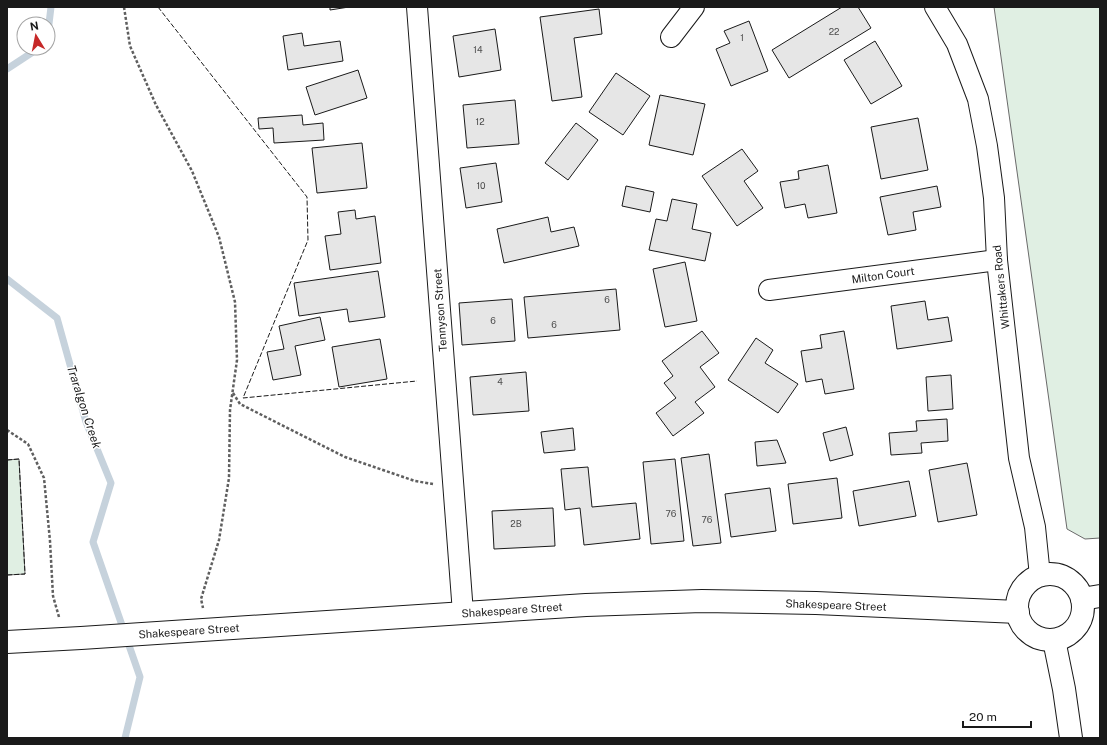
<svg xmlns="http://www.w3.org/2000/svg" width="1107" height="745" viewBox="0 0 1107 745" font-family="'Public Sans',sans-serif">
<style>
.green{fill:#e0efe3;stroke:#6a6a6a}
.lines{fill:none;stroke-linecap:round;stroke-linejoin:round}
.stream{stroke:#c6d2dc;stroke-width:7}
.building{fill:#e6e6e6;stroke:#1a1a1a}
.minor-casing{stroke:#1a1a1a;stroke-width:22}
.tertiary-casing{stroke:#1a1a1a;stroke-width:24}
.secondary-casing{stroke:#1a1a1a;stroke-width:24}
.path{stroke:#5f5f5f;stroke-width:2.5;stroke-dasharray:3 2;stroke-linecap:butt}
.minor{stroke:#fff;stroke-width:20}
.tertiary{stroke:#fff;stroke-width:22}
.secondary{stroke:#fff;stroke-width:22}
.fence{stroke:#1a1a1a;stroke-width:1;stroke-dasharray:5 2;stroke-linecap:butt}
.labels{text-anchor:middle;stroke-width:3;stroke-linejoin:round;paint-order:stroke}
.number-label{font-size:9px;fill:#4d4d4d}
.street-label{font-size:11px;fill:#1a1a1a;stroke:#fff}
.water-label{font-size:12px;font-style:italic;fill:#1a1a1a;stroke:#fff}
</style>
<rect width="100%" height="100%" fill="#fff"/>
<!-- green -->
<g class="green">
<polygon points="994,7 1100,7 1100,538 1085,539 1067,529"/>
<polygon points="19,459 25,574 7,575 7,460"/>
</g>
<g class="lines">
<!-- stream -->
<g class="stream">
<polyline points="48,32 51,7"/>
<polyline points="7,69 39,48"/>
<polyline points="7,279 57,318 86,422 111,483 93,542 140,677 125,738"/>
</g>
</g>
<!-- building -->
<g class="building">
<polygon points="330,7 349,7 330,10"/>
<polygon points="842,7 858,7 871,28 789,78 772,50"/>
<polygon points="599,9 602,34 574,38 582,97 552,101 540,17"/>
<polygon points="749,21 768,71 731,86 716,49 730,43 724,31"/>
<polygon points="495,29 501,70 459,77 453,36"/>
<polygon points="302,33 304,46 340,41 343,61 288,70 283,36"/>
<polygon points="875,41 902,86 871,104 844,60"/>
<polygon points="358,70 367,98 315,115 306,87"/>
<polygon points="616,73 650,96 623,135 589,112"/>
<polygon points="660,95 705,104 693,155 649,145"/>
<polygon points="515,100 519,144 467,148 463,105"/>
<polygon points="302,115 303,125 323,123 324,140 274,143 273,128 259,129 258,118"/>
<polygon points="918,118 928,170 881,179 871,127"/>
<polygon points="576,123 598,140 568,180 545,163"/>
<polygon points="362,143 367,188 317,193 312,148"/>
<polygon points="742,149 758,171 744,181 763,208 737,226 702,176"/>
<polygon points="496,163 502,202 466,208 460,168"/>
<polygon points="828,165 837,213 808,218 805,204 785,208 780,182 799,179 798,171"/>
<polygon points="626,186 654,192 650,212 622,206"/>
<polygon points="937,186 941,207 913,212 916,230 888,235 880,197"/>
<polygon points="672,199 697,204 692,229 711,233 705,261 649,250 656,219 667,221"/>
<polygon points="355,210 356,219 375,216 381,263 330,270 325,236 341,234 338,212"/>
<polygon points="548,217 551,232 574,227 579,246 504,263 497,229"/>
<polygon points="685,262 697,321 665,327 653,269"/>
<polygon points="378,271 385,317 349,322 347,309 299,316 294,283"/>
<polygon points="616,289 620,330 528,338 524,297"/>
<polygon points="512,299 515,341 462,345 459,303"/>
<polygon points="925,301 928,320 948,317 952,341 897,349 891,306"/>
<polygon points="320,317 325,340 295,346 301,375 273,380 267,352 284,349 279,326"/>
<polygon points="702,331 719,353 700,367 715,387 695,402 704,413 673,436 656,413 676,398 664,383 673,376 662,361"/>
<polygon points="844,331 854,389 825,394 822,379 806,382 801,351 822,348 820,335"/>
<polygon points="756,338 773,350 765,363 798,384 778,413 728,380"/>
<polygon points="380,339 387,379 339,387 332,347"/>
<polygon points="526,372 529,411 473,415 470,377"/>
<polygon points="951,375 953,409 928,411 926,377"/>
<polygon points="947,419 948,441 921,443 922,453 891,455 889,433 917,431 916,421"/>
<polygon points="846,427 853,455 830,461 823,433"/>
<polygon points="573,428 575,450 544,453 541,432"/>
<polygon points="777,440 786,463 757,466 755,442"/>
<polygon points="709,454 721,543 693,546 681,458"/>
<polygon points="675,459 684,541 651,544 643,462"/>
<polygon points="967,463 977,515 938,522 929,470"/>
<polygon points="588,467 592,507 636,503 640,539 584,545 580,508 565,510 561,469"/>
<polygon points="837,478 842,518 793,524 788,484"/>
<polygon points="909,481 916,516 859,526 853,491"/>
<polygon points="770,488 776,531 731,537 725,494"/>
<polygon points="553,508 555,546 494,549 492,511"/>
</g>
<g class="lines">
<!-- minor casing -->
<g class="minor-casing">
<g id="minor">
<polyline points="417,7 463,613"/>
<polyline points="935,7 957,44 978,99 987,146 994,198 997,260 1019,458 1035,527 1040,576"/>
<polyline points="671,37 694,7"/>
<polyline points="769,290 997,260"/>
</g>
</g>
<!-- tertiary casing -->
<g class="tertiary-casing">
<polyline id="tertiary" points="1082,599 1100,596"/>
</g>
<!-- secondary casing -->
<g class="secondary-casing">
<g id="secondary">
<circle cx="1050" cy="607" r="33"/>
<polyline points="1054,640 1064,689 1071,738"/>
<polyline points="7,642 81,638 586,605 702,601 816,603 1018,612"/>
</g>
</g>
<!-- path -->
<g class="path">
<polyline points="124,7 130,46 156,105 192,171 219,237 235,302 237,360 230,410 229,478 219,540 201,599 203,608"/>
<polyline points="233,393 240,404 345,457 415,481 433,484"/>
<polyline points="7,430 28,444 44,478 50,541 53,596 59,617"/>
</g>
<!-- minor -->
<use href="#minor" class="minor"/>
<!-- tertiary -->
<use href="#tertiary" class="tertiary"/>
<!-- secondary -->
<use href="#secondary" class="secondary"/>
<!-- fence -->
<g class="fence">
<polyline points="158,7 307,197 308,240 243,398 417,381"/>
<polyline points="7,460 19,459 25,574 7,575"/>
</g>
</g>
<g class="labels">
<!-- number labels -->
<g class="number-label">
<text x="834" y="35">22</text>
<text x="742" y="41">1</text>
<text x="478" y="53">14</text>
<text x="480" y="125">12</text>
<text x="481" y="189">10</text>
<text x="607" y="303">6</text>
<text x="493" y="324">6</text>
<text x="554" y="328">6</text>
<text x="500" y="385">4</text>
<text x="671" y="517">76</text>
<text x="707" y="523">76</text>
<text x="516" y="527">2B</text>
</g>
<!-- street labels -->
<g class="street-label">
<text transform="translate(883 275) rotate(-8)" y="4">Milton Court</text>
<text transform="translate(1001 287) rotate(-96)" y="4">Whittakers Road</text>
<text transform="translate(440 310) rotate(-94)" y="4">Tennyson Street</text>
<text transform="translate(836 605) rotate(2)" y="4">Shakespeare Street</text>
<text transform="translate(512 610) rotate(-4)" y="4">Shakespeare Street</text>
<text transform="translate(189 631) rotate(-4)" y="4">Shakespeare Street</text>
</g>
<!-- water labels -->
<g class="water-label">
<text transform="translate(84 407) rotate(72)" y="4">Traralgon Creek</text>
</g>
</g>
<!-- border -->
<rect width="1107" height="745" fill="none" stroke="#1a1a1a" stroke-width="16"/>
<!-- north arrow -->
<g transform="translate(36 36) rotate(350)"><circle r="19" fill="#ffffff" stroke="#a3a3a3"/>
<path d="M0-3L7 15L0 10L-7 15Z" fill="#c62828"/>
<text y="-6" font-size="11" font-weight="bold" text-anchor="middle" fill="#1a1a1a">N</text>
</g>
<!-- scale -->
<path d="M963 721v6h68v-6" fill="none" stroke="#1a1a1a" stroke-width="2"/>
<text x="969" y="721" font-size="12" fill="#1a1a1a" stroke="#ffffff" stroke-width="3" paint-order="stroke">20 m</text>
</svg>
